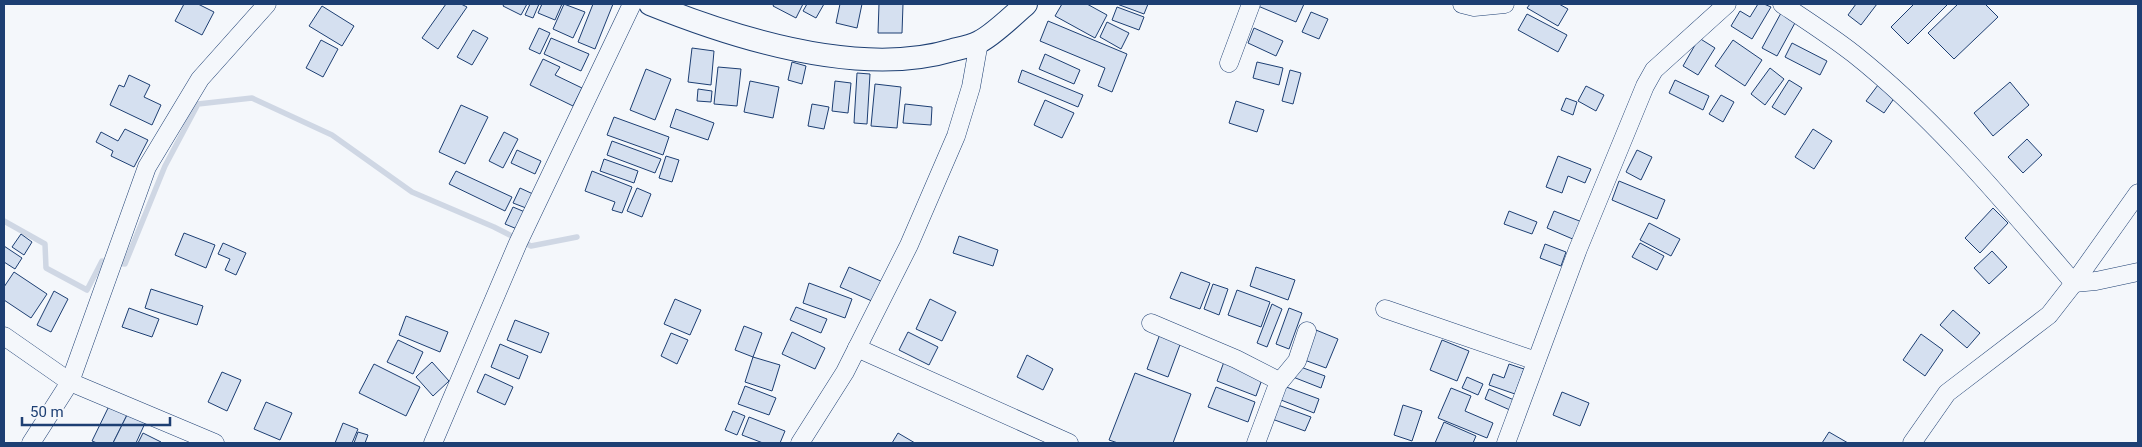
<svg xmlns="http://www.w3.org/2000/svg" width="2142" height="447" viewBox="0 0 2142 447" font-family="Roboto,sans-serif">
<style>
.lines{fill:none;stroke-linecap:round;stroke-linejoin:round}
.stream{stroke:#cfd7e4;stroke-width:5.5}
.building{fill:#d5e0f0;stroke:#1d3f73}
.minor-casing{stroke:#1d3f73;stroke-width:19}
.tertiary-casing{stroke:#1d3f73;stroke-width:24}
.minor{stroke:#f4f7fb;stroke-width:18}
.tertiary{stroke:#f4f7fb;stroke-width:22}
</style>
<rect width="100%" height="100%" fill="#f4f7fb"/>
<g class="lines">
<!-- stream -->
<polyline class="stream" points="4,221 45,244 46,268 87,290 102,261 125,264 165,166 198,104 252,98 332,135 412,192 494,227 531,246 577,237"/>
</g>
<!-- building -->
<g class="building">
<polygon points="184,4 198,4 214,12 202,35 175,21"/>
<polygon points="446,4 461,4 467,7 438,49 422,38"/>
<polygon points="504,4 527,4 521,15 503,6"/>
<polygon points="530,4 539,4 533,18 525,15"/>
<polygon points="542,4 562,4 555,20 538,13"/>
<polygon points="564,4 585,12 573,38 553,29"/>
<polygon points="593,4 613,4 595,49 578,42"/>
<polygon points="774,4 803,4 796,18 773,6"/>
<polygon points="807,4 824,4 816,18 803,11"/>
<polygon points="840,4 862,4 857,28 836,23"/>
<polygon points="879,4 903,4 902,33 878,33"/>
<polygon points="1062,4 1087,4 1107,15 1095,38 1055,16"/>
<polygon points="1117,4 1148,4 1144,14"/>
<polygon points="1259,4 1304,4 1296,22 1258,6"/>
<polygon points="1530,4 1559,4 1568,9 1558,26 1527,8"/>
<polygon points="1758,4 1764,4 1771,7 1752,39 1731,26 1740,11 1750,17"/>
<polygon points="1856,4 1877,4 1861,25 1848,15"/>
<polygon points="1914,4 1948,4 1908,44 1891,27"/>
<polygon points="1958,4 1985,4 1998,17 1954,59 1928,33"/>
<polygon points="322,6 354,26 342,46 309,26"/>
<polygon points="1117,7 1144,17 1139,30 1112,20"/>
<polygon points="1311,12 1328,19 1319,39 1302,32"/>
<polygon points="1781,13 1796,21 1777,56 1762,48"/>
<polygon points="1527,14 1567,35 1558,52 1518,30"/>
<polygon points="1048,21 1127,54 1112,92 1098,86 1105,68 1040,41"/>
<polygon points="1107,22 1129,33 1121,49 1100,37"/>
<polygon points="539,28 550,33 540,54 529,49"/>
<polygon points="1254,28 1283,41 1276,56 1248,43"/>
<polygon points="473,30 488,38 472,65 457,57"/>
<polygon points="551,38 589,54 581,71 544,54"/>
<polygon points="1699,38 1715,48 1698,75 1683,66"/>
<polygon points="321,40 338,49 323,77 306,68"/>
<polygon points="1733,40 1762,60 1745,86 1715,66"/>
<polygon points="1792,43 1827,61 1820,75 1785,57"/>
<polygon points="692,48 714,51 711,85 688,82"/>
<polygon points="1045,54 1080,70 1074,84 1039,69"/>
<polygon points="543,59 560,67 555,75 582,88 573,106 530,85"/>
<polygon points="792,62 806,66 802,84 788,80"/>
<polygon points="1257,62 1283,68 1279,85 1253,78"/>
<polygon points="718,67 741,69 737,106 714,104"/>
<polygon points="1770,68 1784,79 1765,105 1751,94"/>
<polygon points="646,69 671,79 655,120 630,110"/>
<polygon points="1022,70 1083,95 1078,107 1018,82"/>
<polygon points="1290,70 1301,73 1293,104 1282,101"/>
<polygon points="857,73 870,74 867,124 854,123"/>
<polygon points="129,75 150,85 144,97 161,105 152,125 110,105 119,85 124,87"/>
<polygon points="1675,80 1709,96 1703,110 1669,93"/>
<polygon points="1789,80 1802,88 1785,115 1772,107"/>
<polygon points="750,81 779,87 773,118 744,112"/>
<polygon points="835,81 851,83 848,113 832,111"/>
<polygon points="2010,82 2029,105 1993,136 1974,113"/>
<polygon points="875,84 901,87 897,128 871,126"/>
<polygon points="1878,85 1895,97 1884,113 1866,101"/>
<polygon points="1586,86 1604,95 1596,111 1578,101"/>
<polygon points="698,89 712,91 711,102 697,101"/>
<polygon points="1721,95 1734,102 1723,122 1709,114"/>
<polygon points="1566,98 1577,102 1573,115 1561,110"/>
<polygon points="1045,100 1074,113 1062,138 1034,125"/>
<polygon points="1236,101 1264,110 1257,132 1229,123"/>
<polygon points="812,104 829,107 824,129 808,126"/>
<polygon points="905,104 932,107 931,125 903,123"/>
<polygon points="461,105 488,117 465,164 439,152"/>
<polygon points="676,109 714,123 708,140 670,127"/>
<polygon points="614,117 669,137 663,155 607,135"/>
<polygon points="125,129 148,140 134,167 111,156 113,151 96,142 101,132 118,141"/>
<polygon points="1813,129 1832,141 1814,169 1795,157"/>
<polygon points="504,132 518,139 503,168 489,161"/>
<polygon points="2027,139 2042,155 2023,173 2008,157"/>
<polygon points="612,141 661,159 655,173 607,155"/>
<polygon points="517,150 541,161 535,174 511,163"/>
<polygon points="1637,150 1652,157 1641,180 1626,172"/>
<polygon points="666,156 679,160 672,182 659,178"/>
<polygon points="1558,156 1591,169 1585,183 1568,176 1562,193 1546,187"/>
<polygon points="604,159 638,171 634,183 600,171"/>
<polygon points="456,171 512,197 505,211 449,184"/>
<polygon points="592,171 632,187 622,213 612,210 615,202 585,191"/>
<polygon points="1619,181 1665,200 1657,219 1612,200"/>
<polygon points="520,188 533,194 526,208 513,203"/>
<polygon points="637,188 651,194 642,217 627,211"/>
<polygon points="513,207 525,212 517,229 505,224"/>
<polygon points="1993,208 2008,223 1980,253 1965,238"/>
<polygon points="1509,211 1537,222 1532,234 1504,224"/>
<polygon points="1554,211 1582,222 1575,240 1547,228"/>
<polygon points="1649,223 1680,239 1671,256 1640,240"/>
<polygon points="184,233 215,245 206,268 175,255"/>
<polygon points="21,234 32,242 24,255 12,247"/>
<polygon points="959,236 998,250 993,266 953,253"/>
<polygon points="223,243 246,253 236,275 225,270 230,259 218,254"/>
<polygon points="1640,243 1664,256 1657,270 1632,257"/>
<polygon points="1545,244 1566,252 1561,266 1540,258"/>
<polygon points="4,246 22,258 15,269 4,262"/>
<polygon points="1992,251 2007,267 1989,284 1974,268"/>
<polygon points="849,267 883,282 874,302 840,287"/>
<polygon points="1256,267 1295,280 1288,300 1250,286"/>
<polygon points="14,272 47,294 31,318 4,300 4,287"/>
<polygon points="1181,272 1210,283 1200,309 1170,298"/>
<polygon points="809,283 852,299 845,318 803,303"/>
<polygon points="1213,284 1228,289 1219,315 1204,309"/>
<polygon points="151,289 203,306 197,325 145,308"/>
<polygon points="1237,290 1270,302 1261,327 1228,315"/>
<polygon points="54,291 68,299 51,332 37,325"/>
<polygon points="675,299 701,310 690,335 664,324"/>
<polygon points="930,299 956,312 942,341 916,329"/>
<polygon points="1272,304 1282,309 1267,347 1257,343"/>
<polygon points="796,307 827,319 821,333 790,320"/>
<polygon points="129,308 159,319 152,337 122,327"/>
<polygon points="1289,308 1302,313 1289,349 1276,344"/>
<polygon points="1953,310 1980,333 1967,348 1940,325"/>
<polygon points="406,316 448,332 440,352 399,335"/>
<polygon points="515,320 549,333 541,353 507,340"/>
<polygon points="744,326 762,333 753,357 735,350"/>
<polygon points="1311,328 1338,339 1326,368 1299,358"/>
<polygon points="792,332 825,348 815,369 782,354"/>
<polygon points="908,332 938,347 929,365 899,350"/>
<polygon points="671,333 688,340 677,364 661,356"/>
<polygon points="1160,334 1181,342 1168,377 1147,369"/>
<polygon points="1921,334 1943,350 1925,376 1903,360"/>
<polygon points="398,340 423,352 413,374 387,362"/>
<polygon points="1442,340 1469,351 1457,381 1430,370"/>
<polygon points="500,344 528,356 519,379 491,367"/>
<polygon points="1027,355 1053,369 1043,390 1017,377"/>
<polygon points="753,357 780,365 772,391 745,382"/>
<polygon points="1225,359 1264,374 1256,396 1217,381"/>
<polygon points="432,362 449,381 433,396 416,377"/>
<polygon points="374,364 420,387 406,416 359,393"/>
<polygon points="1509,364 1524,369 1515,394 1489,385 1493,374 1504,378"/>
<polygon points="1298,366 1325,376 1321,388 1293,377"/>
<polygon points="222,372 241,380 227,411 208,402"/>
<polygon points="1135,373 1191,394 1173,443 1118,443 1109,440"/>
<polygon points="485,374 513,387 505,405 477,392"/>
<polygon points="1467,377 1483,384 1478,395 1462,388"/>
<polygon points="1281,385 1319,399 1314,413 1276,398"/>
<polygon points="745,386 776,398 769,415 738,404"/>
<polygon points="1216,387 1255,402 1248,422 1208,407"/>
<polygon points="1451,388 1471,396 1465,411 1493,423 1487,438 1438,418"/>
<polygon points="1489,389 1514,400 1510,410 1485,399"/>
<polygon points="1562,392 1589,403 1580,426 1553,415"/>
<polygon points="266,402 292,413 280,440 254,429"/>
<polygon points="110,404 128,413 113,443 97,443 92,441"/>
<polygon points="1278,405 1311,417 1305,431 1272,419"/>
<polygon points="1403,405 1422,411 1412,441 1394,435"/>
<polygon points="733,411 745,416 737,435 725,430"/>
<polygon points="128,413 146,421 136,443 113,443"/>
<polygon points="749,417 785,431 780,443 763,443 742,435"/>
<polygon points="1444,422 1476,436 1473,443 1435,443"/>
<polygon points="343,423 358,429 352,443 335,443"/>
<polygon points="358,432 368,435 365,443 354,443"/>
<polygon points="1829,432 1848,443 1822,443"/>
<polygon points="143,433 161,442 160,443 138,443"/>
<polygon points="898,433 915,443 892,443"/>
</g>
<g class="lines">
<!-- minor casing -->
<g class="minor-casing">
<g id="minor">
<polyline points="1462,4 1474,7 1505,4"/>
<path d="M1782 4C1806 20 1831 36 1854 54 1937 120 2005 203 2074 283L2096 281 2138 272"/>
<polyline points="1229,63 1251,4"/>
<polyline points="1385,309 1536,361"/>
<polyline points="1151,323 1236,359 1279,381"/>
<polyline points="4,336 70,382 215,443"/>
<polyline points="857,348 1069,443"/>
<polyline points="31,443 70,382 147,167 200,79 267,4"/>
<polyline points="433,443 518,243 632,4"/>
<polyline points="800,443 845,372 909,245 956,136 971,87 979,42"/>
<polyline points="1256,443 1278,384 1297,361 1307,331"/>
<polyline points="1506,443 1578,249 1645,86 1654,70 1727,4"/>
<polyline points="1912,443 1947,393 2049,315 2074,283 2138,193"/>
</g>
</g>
<!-- tertiary casing -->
<g class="tertiary-casing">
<path id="tertiary" d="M650 4C737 39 861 78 953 50 961 48 971 46 979 42 992 36 1015 14 1026 4"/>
</g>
<!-- minor -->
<use href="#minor" class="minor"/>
<!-- tertiary -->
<use href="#tertiary" class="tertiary"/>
</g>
<!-- border -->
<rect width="2142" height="447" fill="none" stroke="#1d3f73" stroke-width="10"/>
<!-- scale -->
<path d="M22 417v8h148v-8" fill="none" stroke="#1d3f73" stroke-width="2.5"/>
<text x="30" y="417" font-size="15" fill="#1d3f73" stroke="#f4f7fb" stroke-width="4" paint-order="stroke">50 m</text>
</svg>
